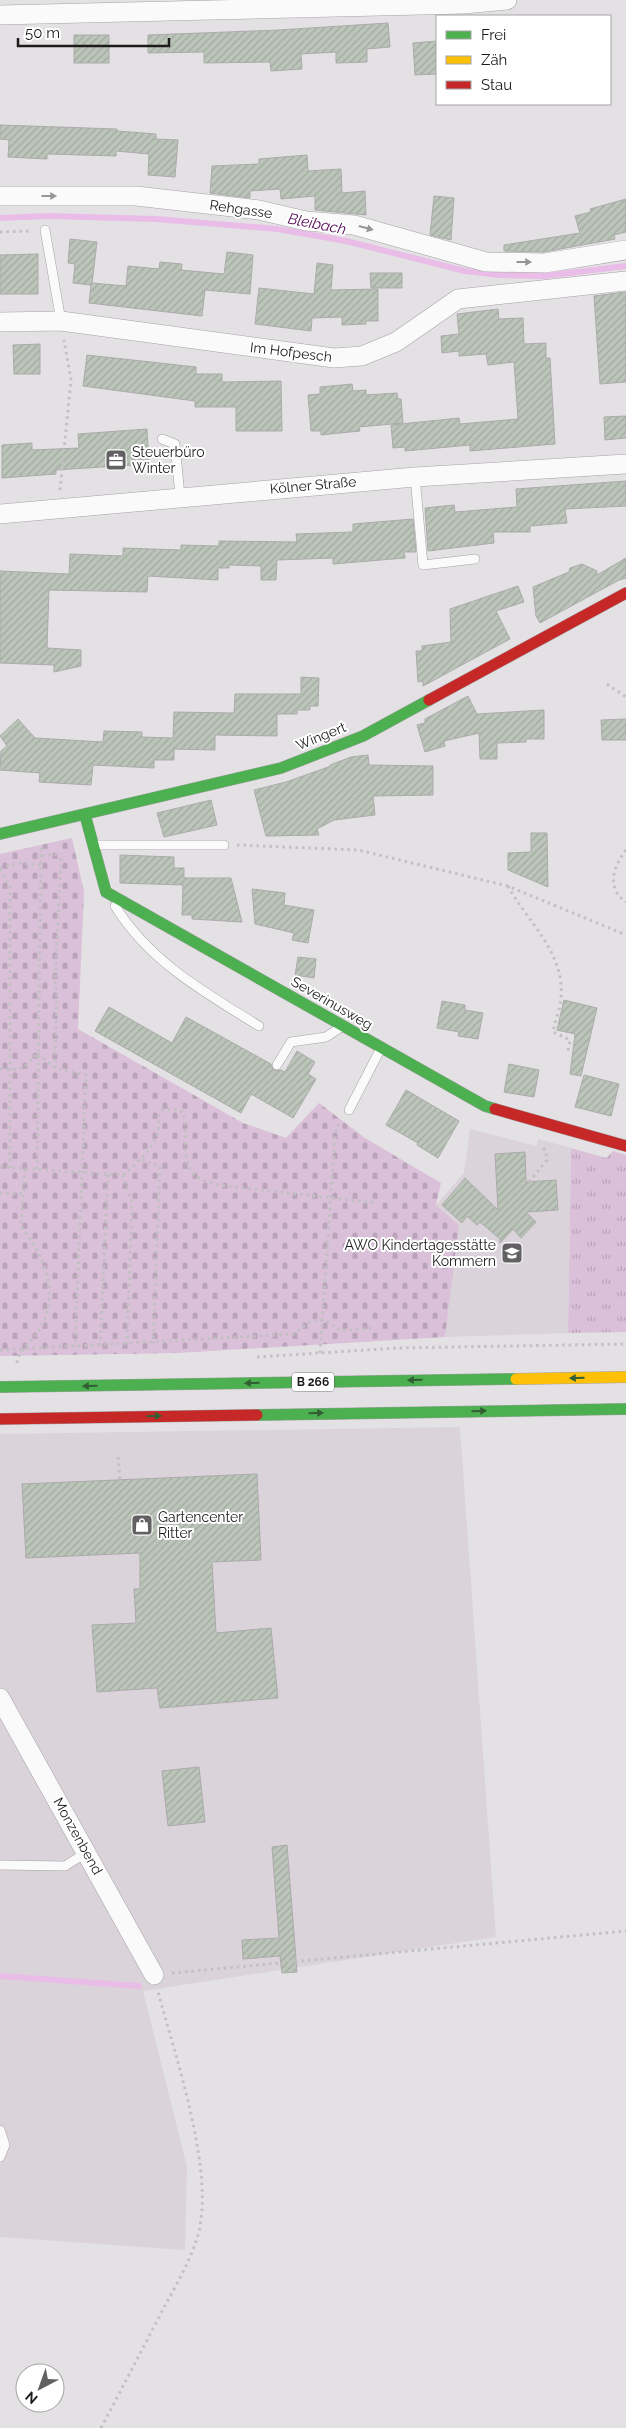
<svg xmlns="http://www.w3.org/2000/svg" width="626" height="2428" viewBox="0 0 626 2428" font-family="Raleway,sans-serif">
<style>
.built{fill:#dad3da}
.grass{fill:url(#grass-tufts)}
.cemetery{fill:url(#cemetery-stones)}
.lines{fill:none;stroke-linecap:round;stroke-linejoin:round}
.stream{stroke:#e9bde8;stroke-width:6}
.building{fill:url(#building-hatch);stroke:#ababab}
.lane-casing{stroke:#a4a2a4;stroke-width:10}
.street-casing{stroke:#a4a2a4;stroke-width:20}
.fast-casing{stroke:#a4a2a4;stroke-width:12}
.slow-casing{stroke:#a4a2a4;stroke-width:12}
.jam-casing{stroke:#a4a2a4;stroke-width:12}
.path{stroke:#c2c0c2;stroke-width:3;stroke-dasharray:2.5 4;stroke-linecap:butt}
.lane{stroke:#fbfafb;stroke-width:9}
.street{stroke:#fbfafb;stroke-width:19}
.fast{stroke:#4caf50;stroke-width:11}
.slow{stroke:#ffc107;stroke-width:11}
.jam{stroke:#c62828;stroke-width:11}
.oneway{fill:#979697}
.oneway2{fill:#325e33}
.labels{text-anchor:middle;stroke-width:4;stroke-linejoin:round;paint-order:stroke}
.shield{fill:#fff;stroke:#605f60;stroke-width:1}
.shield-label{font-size:12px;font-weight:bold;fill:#1c1b1c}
.street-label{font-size:14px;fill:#1c1b1c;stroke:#fff}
.poi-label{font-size:14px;fill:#1c1b1c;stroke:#fff;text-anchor:start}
.water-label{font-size:15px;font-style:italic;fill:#520854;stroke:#fff}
</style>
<defs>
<pattern id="grass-tufts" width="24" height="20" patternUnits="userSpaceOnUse" patternTransform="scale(1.25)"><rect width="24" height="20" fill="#dac0d9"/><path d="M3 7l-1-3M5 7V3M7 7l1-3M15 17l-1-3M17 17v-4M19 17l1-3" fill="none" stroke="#baa4ba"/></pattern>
<pattern id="cemetery-stones" width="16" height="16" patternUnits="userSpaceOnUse" patternTransform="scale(1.25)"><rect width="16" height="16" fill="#dac0d9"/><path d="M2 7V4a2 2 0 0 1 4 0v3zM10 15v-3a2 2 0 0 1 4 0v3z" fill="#baa4ba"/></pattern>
<pattern id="building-hatch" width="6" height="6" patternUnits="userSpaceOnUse" patternTransform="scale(1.25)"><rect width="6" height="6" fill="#bcc5ba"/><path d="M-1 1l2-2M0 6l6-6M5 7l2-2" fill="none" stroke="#a1a99f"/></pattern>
</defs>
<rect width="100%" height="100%" fill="#e4e1e4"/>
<!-- built -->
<g class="built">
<polygon points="470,1129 536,1146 538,1139 571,1148 568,1333 445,1337 459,1225 436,1205 464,1173"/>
<polygon points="460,1427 496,1937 143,1991 187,2167 185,2250 0,2237 0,1434"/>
</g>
<!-- grass -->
<polygon class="grass" points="571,1148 606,1158 613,1151 626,1155 626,1332 568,1333"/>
<!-- cemetery -->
<polygon class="cemetery" points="72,838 84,892 78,1029 243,1123 286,1138 319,1103 365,1138 441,1183 436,1205 459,1225 445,1337 178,1353 0,1356 0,854"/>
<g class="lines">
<!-- stream -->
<g class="stream">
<polyline points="0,218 48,216 156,219 277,229 346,241 465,271 499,275 545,276 626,266"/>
<polyline points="0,1976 139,1986"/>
</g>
</g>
<!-- building -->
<g class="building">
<polygon points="388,23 390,47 367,49 367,62 336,63 336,52 301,54 302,69 271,71 270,62 204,63 204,52 148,53 148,35 279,30"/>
<rect x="74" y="35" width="35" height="28"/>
<polygon points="437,41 437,74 415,75 413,43"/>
<polygon points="0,125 117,129 117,131 156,134 156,139 178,140 175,177 148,175 149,154 116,151 116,156 47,154 47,159 8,157 9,140 0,139"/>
<polygon points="307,155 308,171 341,169 342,193 365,191 366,215 315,210 315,196 281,199 280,189 250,191 250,198 210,193 212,166 259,164 259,159"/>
<polygon points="434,196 454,198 451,240 430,235"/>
<polygon points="626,199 626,232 614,235 615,239 544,252 504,251 504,245 580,233 575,216 591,212 590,209"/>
<polygon points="70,239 97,242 92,283 126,286 128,266 159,269 160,262 182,264 181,270 224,274 227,252 253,255 250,294 205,290 202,316 89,303 91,285 73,283 75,264 68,263"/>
<polygon points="38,254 38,294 0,294 0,255"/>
<polygon points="317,263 333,265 331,290 378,289 378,321 366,321 366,324 342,325 342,317 312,318 311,331 255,324 259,288 314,294"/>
<polygon points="370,273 402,273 402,288 371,288"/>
<polygon points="626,292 626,382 600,384 594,296"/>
<polygon points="498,309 499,319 523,318 524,344 546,343 546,358 550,358 555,444 470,451 470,445 405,451 405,447 393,448 391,425 459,418 460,424 518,419 514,362 488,365 486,354 459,356 459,351 442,353 441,336 459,334 457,314"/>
<polygon points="40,344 40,374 14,374 13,345"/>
<polygon points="87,355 196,367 196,374 222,374 222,382 281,381 282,431 236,431 236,407 195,407 195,401 83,386"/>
<polygon points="352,384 353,391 366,390 366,395 397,393 398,399 401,399 403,423 359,427 360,431 340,433 321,435 321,431 311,431 308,395 320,394 320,387"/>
<polygon points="626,416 626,438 605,440 604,417"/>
<polygon points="147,429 149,464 56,470 56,474 2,478 2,445 32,443 32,450 79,448 78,434"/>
<polygon points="626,481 626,506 565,509 567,523 530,526 530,532 493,532 494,543 428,551 425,508 454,505 455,512 517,507 516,489"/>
<polygon points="413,519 416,552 404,552 405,558 333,564 333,558 277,560 276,580 261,580 261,566 229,565 229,568 218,568 218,580 148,576 147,592 49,590 47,648 81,650 81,666 54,672 54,665 0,663 0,571 69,574 70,554 123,556 123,548 181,550 181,545 219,546 219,541 297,542 296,534 353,532 353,524"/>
<polygon points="626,558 626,578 619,580 540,623 536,616 533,587 569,572 570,568 582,564 597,571 597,575"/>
<polygon points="518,586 524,602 496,611 510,639 423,686 423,681 418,682 416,651 422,651 422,646 451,642 450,609"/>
<polygon points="301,677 319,678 318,706 310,706 310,710 297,710 297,714 277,714 277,736 215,735 215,750 174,749 174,760 154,760 154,768 93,765 91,785 39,782 40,773 0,770 1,751 7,746 0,736 18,719 35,738 103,742 104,731 142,732 142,737 173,738 174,712 234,713 235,694 301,694"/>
<polygon points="468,696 477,714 544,710 544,739 526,739 526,742 497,743 497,759 480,759 479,733 444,741 445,746 425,752 417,725 425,723 425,719"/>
<polygon points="626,719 626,740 602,740 601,720"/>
<polygon points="368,755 369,765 433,766 433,795 373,796 375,815 334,820 317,829 319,835 266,836 254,790 286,782 331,766 330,765 351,757"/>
<polygon points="211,800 217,825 164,837 157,813"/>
<polygon points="531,833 547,833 548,887 508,870 508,853 531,852"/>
<polygon points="120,855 174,857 174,868 184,868 184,878 231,878 242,922 192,919 192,915 182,915 183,885 120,883"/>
<polygon points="252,889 285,893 284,905 314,910 308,943 292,940 294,933 255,924"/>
<polygon points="298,957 316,959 314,978 295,975"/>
<polygon points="564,1000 597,1008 581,1076 570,1074 575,1034 557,1030"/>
<polygon points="442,1001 465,1005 465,1010 483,1013 478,1039 458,1036 459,1032 437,1028"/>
<polygon points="109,1007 172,1043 186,1017 271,1064 272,1068 276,1071 281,1070 285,1072 297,1051 315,1062 308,1074 316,1079 293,1118 251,1094 241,1113 95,1031"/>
<polygon points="509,1064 539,1070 534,1097 504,1092"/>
<polygon points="584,1075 619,1084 611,1116 575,1107"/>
<polygon points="406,1090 459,1121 438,1158 417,1145 418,1143 386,1125"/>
<polygon points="525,1152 526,1182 556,1180 558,1210 526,1212 536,1222 521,1238 513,1229 500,1243 500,1239 480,1222 477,1225 467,1216 462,1223 442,1205 465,1178 498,1210 495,1154"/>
<polygon points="257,1474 261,1560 212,1562 216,1633 271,1628 278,1698 160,1708 157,1688 97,1692 92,1625 136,1623 134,1589 140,1589 140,1553 26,1558 22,1484"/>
<polygon points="199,1767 205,1822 168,1826 162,1771"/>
<polygon points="287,1845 297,1972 282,1973 280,1956 243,1959 242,1940 279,1938 272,1847"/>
</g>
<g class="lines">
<!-- lane casing -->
<g class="lane-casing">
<g id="lane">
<polyline points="45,230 61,321"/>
<polyline points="162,439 175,444 180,496"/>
<polyline points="415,477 423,565 475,559"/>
<polyline points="95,845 224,845"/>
<path d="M115 906C150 962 204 992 259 1026"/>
<polyline points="277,1065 291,1042 326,1037 341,1027"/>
<polyline points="349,1110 380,1050"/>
<polyline points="0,1865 65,1866 87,1852"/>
<polyline points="0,2130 5,2145 0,2157"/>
</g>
</g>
<!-- street casing -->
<g class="street-casing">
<g id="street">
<polyline points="0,15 464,4 507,0"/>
<polyline points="0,196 136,196 259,210 306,221 354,225 486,262 545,263 626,250"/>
<polyline points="0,322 61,321 334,358 362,356 396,342 458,299 626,281"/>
<polyline points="0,514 415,477 626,464"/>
<polyline points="0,1698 154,1975"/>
</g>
</g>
<!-- fast casing -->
<g class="fast-casing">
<g id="fast">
<polyline points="85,815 106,892 485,1106 495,1109"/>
<polyline points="0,834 281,768 363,736 429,700"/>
<polyline points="0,1387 516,1379"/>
<polyline points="257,1415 626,1409"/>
</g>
</g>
<!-- slow casing -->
<g class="slow-casing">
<polyline id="slow" points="516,1379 626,1377"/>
</g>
<!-- jam casing -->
<g class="jam-casing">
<g id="jam">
<polyline points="429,700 626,593"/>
<polyline points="495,1109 626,1146"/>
<polyline points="0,1419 257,1415"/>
</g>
</g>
<!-- path -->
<g class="path">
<polyline points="0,232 31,231"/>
<polyline points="60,490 71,380 64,340"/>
<polyline points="607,684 626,697"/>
<polyline points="237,845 358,850 508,886 626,935"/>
<path d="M626 850C613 867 606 888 626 902"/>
<polyline points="42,856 55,854 61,860 55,983 57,997 55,1068"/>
<polyline points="0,868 18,863 42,865"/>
<polyline points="0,869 10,887 10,1168"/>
<path d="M508 886C528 923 565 952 561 998 560 1010 555 1021 553 1032L570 1040 568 1051"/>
<polyline points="38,1054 55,1068 86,1075 75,1347"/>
<path d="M0 1069C21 1071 23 1070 37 1054"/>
<polyline points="142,1160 160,1166 153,1343"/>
<path d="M0 1167 123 1175C136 1164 154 1149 158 1131 159 1124 157 1118 161 1111L164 1109 180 1110C185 1116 185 1121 185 1128 186 1166 184 1179 226 1186L377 1203"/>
<polyline points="37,1169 41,848"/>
<polyline points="123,1175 132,1203 127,1344"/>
<polyline points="529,1182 547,1160 546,1151 541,1146"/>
<polyline points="0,1193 24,1194"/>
<polyline points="100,1346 108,1174"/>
<path d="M0 1350 294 1334C312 1319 320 1313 340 1331L372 1328"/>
<polyline points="320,1353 335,1134 340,1121"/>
<polyline points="257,1357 398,1348 626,1344"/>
<path d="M17 1363C18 1351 30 1344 36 1335 62 1299 46 1257 21 1227L25 1169"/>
<polyline points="118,1457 120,1480"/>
<polyline points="172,1973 626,1931"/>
<path d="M101 2428C121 2390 141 2352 161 2313 174 2289 189 2264 197 2238 217 2177 175 2055 158 1992"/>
</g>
<!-- lane -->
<use href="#lane" class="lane"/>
<!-- street -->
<use href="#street" class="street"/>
<!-- fast -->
<use href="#fast" class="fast"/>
<!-- slow -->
<use href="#slow" class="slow"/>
<!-- jam -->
<use href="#jam" class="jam"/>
</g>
<!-- one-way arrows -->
<defs><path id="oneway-solid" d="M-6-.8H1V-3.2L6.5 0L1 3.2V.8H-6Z" transform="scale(1.25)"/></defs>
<g class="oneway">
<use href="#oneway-solid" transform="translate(49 196)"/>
<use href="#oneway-solid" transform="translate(366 228) rotate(15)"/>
<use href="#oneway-solid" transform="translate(524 262)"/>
</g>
<g class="oneway2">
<use href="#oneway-solid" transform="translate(577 1378) rotate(179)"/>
<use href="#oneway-solid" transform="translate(415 1380) rotate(179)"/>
<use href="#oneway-solid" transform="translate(252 1383) rotate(179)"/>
<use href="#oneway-solid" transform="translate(90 1386) rotate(179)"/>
<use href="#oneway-solid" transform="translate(479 1411) rotate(-1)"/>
<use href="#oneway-solid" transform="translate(316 1413) rotate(-1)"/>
<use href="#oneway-solid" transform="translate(154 1416) rotate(-1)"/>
</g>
<!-- icons -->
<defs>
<g id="office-square" transform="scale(1.125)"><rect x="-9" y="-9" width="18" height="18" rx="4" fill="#626062" stroke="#fff"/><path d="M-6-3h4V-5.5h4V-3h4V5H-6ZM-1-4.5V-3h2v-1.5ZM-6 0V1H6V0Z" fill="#fff"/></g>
<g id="school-square" transform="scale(1.125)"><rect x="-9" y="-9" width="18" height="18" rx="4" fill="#626062" stroke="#fff"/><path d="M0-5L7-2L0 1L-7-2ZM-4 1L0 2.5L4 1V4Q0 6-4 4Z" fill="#fff"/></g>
<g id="shop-square" transform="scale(1.125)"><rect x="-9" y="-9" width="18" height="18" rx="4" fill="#626062" stroke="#fff"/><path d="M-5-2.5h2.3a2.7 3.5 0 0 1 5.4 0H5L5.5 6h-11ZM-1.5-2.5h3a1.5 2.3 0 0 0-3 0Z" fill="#fff"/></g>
</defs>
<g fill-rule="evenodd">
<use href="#office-square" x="116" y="460"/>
<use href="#school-square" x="512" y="1253"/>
<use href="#shop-square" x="142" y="1525"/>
</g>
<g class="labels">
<!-- shield labels -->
<rect class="shield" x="292" y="1372.5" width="42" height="19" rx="4"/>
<g class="shield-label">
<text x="313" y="1386">B 266</text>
</g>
<!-- street labels -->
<g class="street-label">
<text transform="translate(241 209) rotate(8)" y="5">Rehgasse</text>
<text transform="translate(291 352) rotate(7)" y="5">Im Hofpesch</text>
<text transform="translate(313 485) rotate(-5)" y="5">Kölner Straße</text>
<text transform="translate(321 736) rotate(-22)" y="5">Wingert</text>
<text transform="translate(332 1003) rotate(30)" y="5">Severinusweg</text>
<text transform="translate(78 1836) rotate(61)" y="5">Monzenbend</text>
</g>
<!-- poi labels -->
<g class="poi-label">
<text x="132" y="457">Steuerbüro<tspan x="132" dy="16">Winter</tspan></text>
<text x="496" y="1250" text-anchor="end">AWO Kindertagesstätte<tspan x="496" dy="16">Kommern</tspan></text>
<text x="158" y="1522">Gartencenter<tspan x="158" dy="16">Ritter</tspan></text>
</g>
<!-- water labels -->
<g class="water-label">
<text transform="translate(317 224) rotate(11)" y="5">Bleibach</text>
</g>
</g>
<!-- legend -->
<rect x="436" y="15" width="175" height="90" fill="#ffffff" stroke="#a4a4a4"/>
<rect x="446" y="31" width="25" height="8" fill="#4caf50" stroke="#a4a4a4"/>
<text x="481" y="40" font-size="15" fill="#1c1b1c">Frei</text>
<rect x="446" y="56" width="25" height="8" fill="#ffc107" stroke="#a4a4a4"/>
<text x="481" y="65" font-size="15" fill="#1c1b1c">Zäh</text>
<rect x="446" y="81" width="25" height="8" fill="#c62828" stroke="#a4a4a4"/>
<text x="481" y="90" font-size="15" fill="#1c1b1c">Stau</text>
<!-- north arrow -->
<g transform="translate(40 2388) rotate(221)"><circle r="24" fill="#ffffff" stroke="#a4a4a4"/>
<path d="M0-4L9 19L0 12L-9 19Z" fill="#626062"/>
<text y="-8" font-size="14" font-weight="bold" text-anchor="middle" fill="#1c1b1c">N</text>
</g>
<!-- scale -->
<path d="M18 38v8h151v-8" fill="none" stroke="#1c1b1c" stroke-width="2.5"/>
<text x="25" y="38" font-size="15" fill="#1c1b1c" stroke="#ffffff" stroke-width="4" paint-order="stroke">50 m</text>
</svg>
